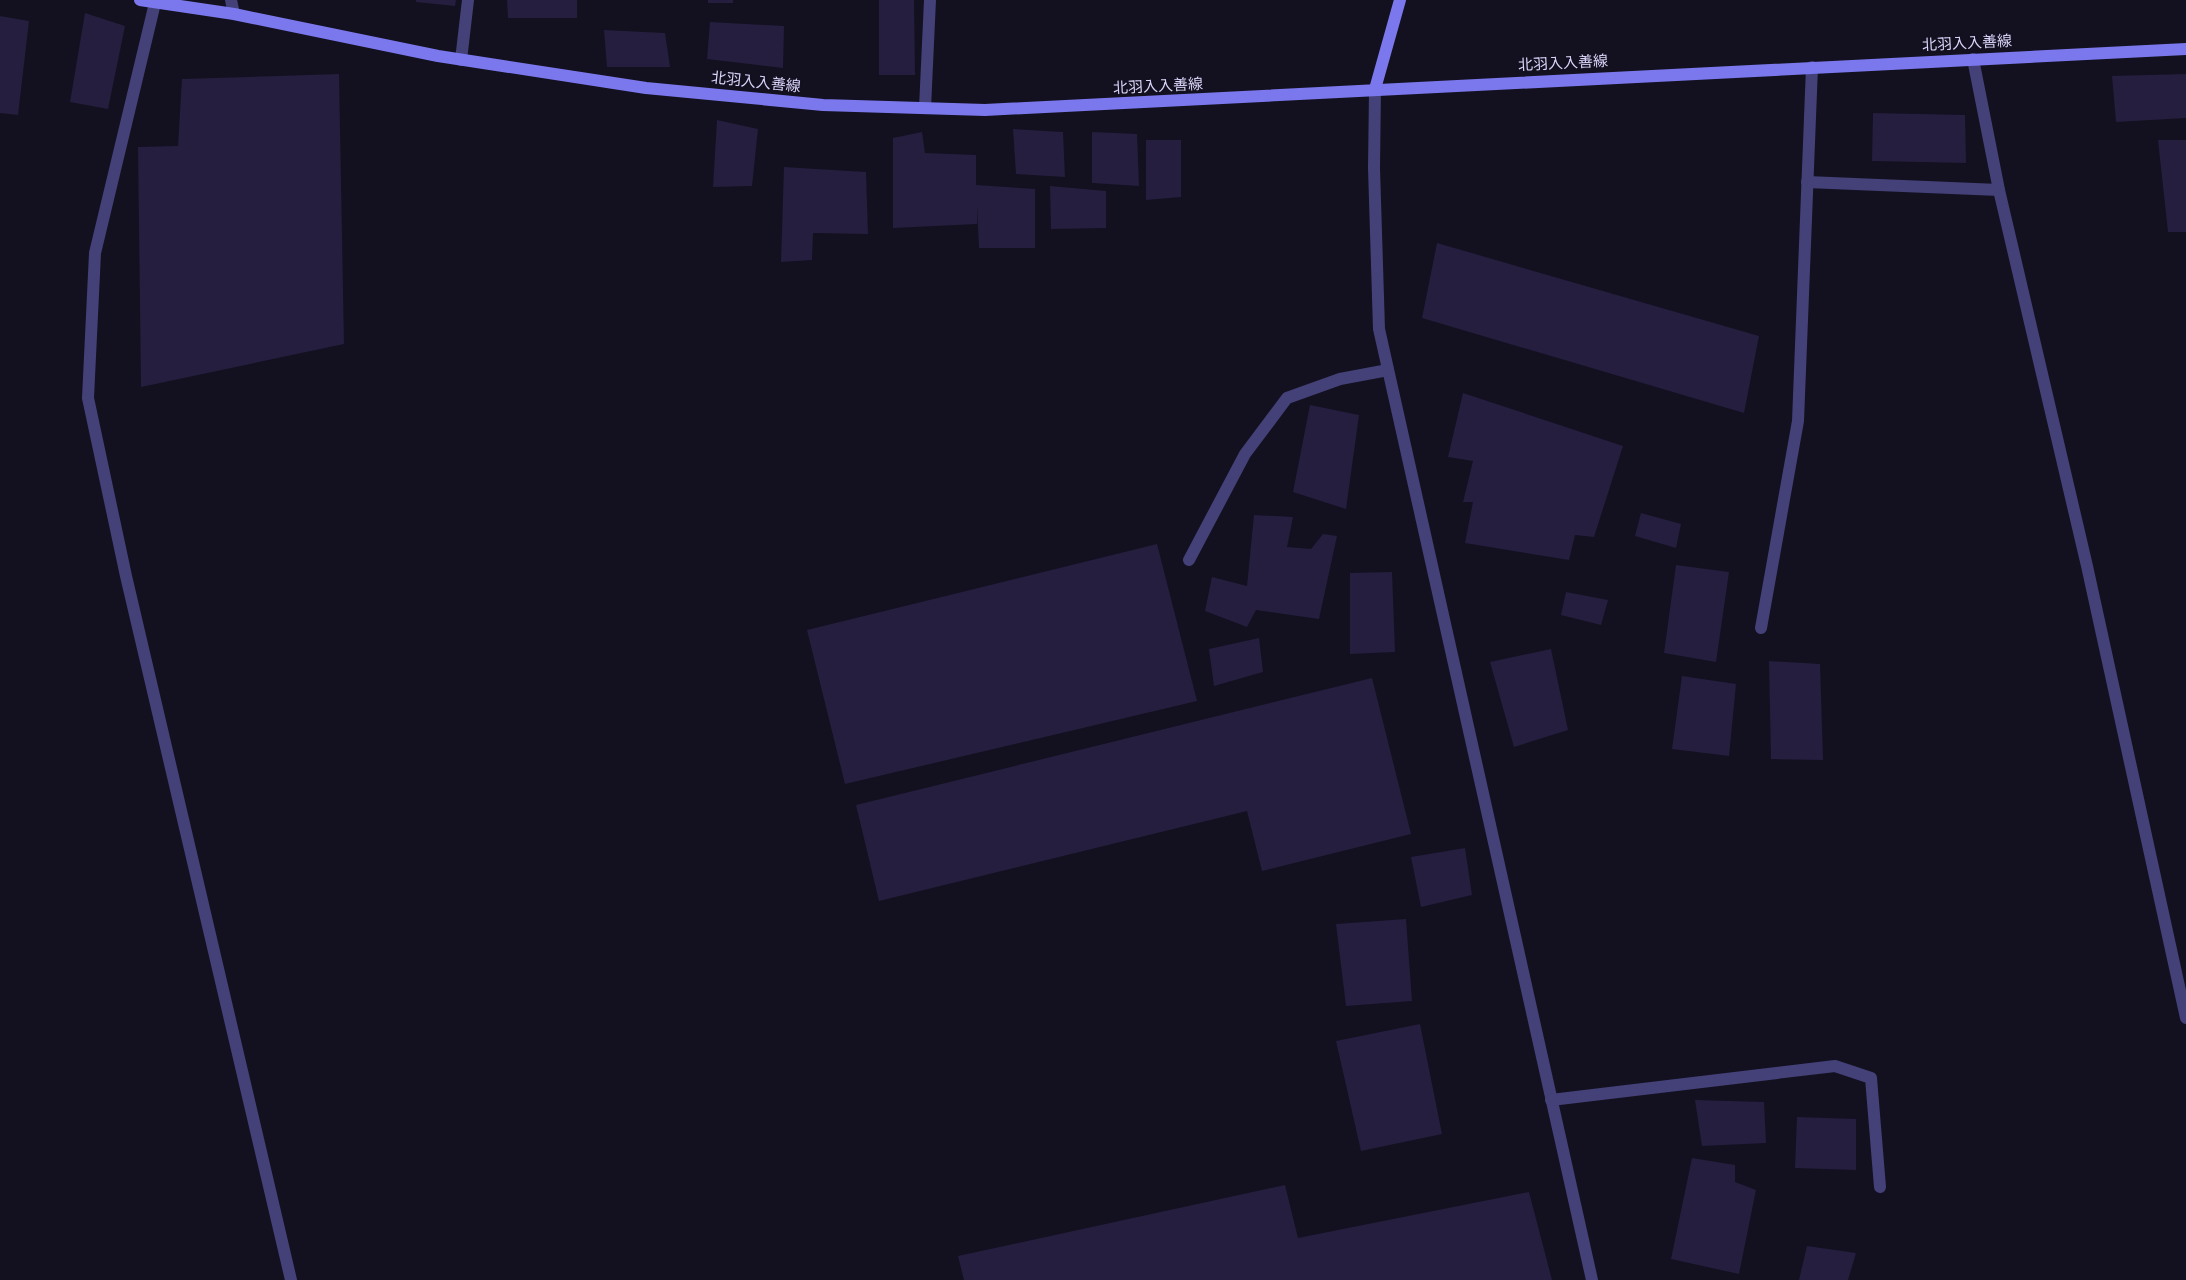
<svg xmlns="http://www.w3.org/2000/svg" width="2186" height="1280" viewBox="0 0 2186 1280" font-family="Lato,'Noto Sans JP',sans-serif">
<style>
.building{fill:#251e3e}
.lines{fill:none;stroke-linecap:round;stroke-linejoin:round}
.minor{stroke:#434178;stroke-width:12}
.secondary{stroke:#7b78ed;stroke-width:12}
.labels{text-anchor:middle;stroke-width:4;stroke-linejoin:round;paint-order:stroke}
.street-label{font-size:15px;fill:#d9d4f9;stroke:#131020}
</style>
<rect width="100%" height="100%" fill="#131020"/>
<!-- building -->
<g class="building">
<polygon points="416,0 456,0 455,6 416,2"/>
<polygon points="507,0 577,0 577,18 508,18"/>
<rect x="708" y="0" width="25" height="3"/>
<polygon points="879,0 914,0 915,75 879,75"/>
<polygon points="85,13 125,26 108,109 70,102"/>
<polygon points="0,16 29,21 18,115 0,113"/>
<polygon points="710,22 784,26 783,68 707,59"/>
<polygon points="604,30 665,33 670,67 607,67"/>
<polygon points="339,74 344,344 141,387 138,147 178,146 182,79"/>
<polygon points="2186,74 2186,118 2116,122 2112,76"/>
<polygon points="1873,113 1965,115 1966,163 1872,161"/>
<polygon points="717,120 758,129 752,186 713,187"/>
<polygon points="1013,129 1063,132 1065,177 1016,174"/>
<polygon points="922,132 925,153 976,155 976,185 1035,189 1035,248 979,248 977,206 977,224 893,228 893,138"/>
<polygon points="1092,132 1137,134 1139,186 1092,183"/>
<polygon points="1146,140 1181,140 1181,197 1146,200"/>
<polygon points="2158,140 2186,140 2186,232 2168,232"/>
<polygon points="784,167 866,172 868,234 813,233 812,260 781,262"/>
<polygon points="1050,186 1106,191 1106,228 1051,229"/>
<polygon points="1437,243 1759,336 1744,413 1422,318"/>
<polygon points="1463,393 1623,446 1594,537 1575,535 1569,560 1465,543 1473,502 1463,502 1473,461 1448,457"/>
<polygon points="1310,405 1359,415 1346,509 1293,492"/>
<polygon points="1641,513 1681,524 1676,548 1635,536"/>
<polygon points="1254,515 1293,517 1287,547 1311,549 1323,534 1337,536 1319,619 1256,610 1247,627 1205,611 1212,577 1247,586"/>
<polygon points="1157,544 1197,701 845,784 807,630"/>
<polygon points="1676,565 1729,572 1716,662 1664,653"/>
<polygon points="1392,572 1395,652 1350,654 1350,573"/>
<polygon points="1566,592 1608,600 1601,625 1561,615"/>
<polygon points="1259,638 1263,672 1214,686 1209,649"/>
<polygon points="1551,649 1568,730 1514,747 1490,662"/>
<polygon points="1769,661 1820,664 1823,760 1771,759"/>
<polygon points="1682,676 1736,684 1729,756 1672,749"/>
<polygon points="1372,678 1411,834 1262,871 1247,811 879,901 856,805"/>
<polygon points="1465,848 1472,895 1421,907 1411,857"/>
<polygon points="1406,919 1412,1001 1346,1006 1336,924"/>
<polygon points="1420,1024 1442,1134 1361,1151 1336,1041"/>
<polygon points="1695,1100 1764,1102 1766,1143 1702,1146"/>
<polygon points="1797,1117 1856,1119 1856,1170 1795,1168"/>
<polygon points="1692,1158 1735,1165 1735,1182 1756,1190 1739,1274 1671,1259"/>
<polygon points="1285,1185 1298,1238 1529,1192 1552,1280 964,1280 958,1256"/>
<polygon points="1807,1246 1856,1253 1848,1280 1799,1280"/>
</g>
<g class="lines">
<!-- minor -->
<g class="minor">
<polyline points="231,0 234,14"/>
<polyline points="155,3 95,253 88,398 126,576 291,1280"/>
<polyline points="461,60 468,0"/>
<polyline points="1375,89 1374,168 1379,329 1592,1280"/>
<polyline points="925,108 930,0"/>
<polyline points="1807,182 1999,190 1973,59"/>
<polyline points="1999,190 2087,566 2186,1018"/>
<polyline points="1189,560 1245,454 1287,398 1340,379 1388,370"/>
<polyline points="1761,628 1798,421 1812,67"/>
<polyline points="1551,1100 1835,1066 1871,1078 1880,1187"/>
</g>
<!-- secondary -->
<g class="secondary">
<polyline points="140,0 234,14 438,56 646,88 823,105 985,110 2186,49"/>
<polyline points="1375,89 1400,0"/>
</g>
</g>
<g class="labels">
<!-- street labels -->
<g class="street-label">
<text transform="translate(1967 43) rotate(-3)" y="5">北羽入入善線</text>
<text transform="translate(1563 63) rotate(-3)" y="5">北羽入入善線</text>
<text transform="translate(756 82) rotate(6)" y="5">北羽入入善線</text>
<text transform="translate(1158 86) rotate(-3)" y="5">北羽入入善線</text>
</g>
</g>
</svg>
